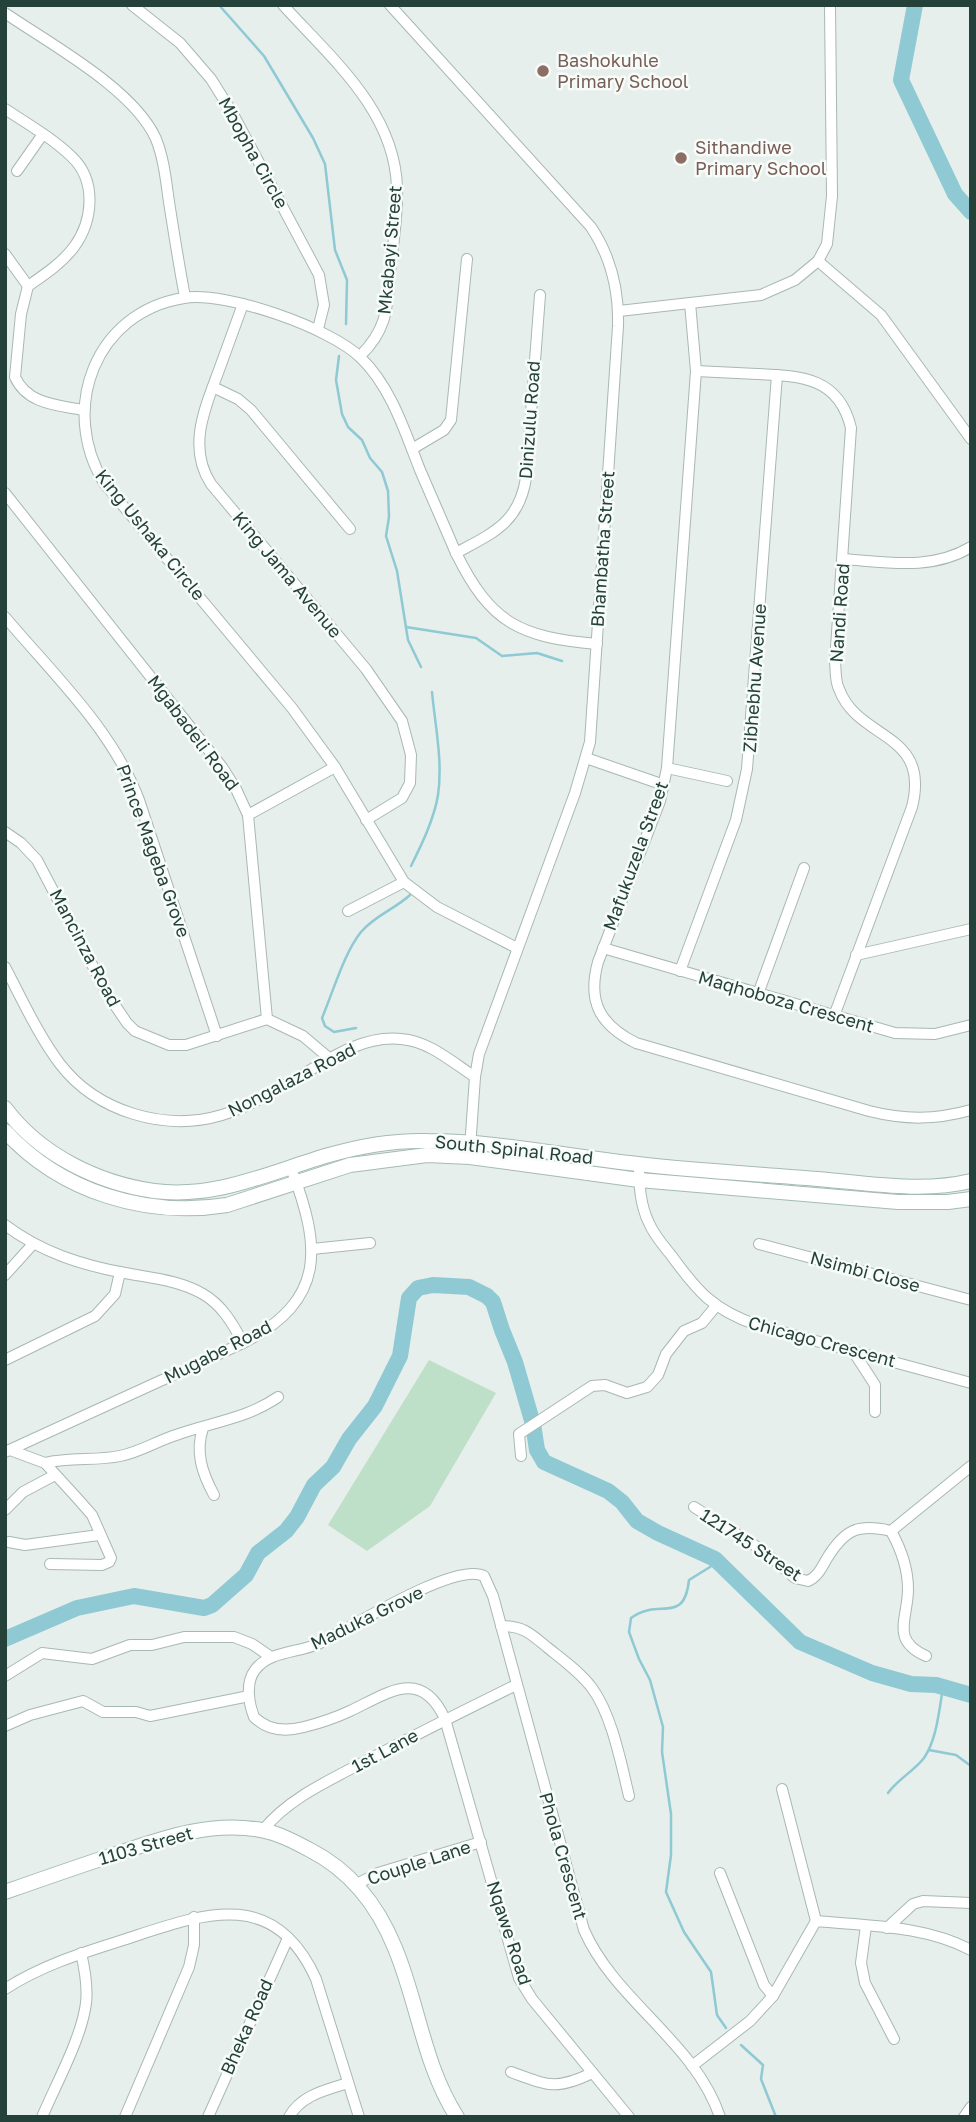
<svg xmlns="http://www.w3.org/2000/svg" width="976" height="2122" viewBox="0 0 976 2122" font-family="'Golos Text',sans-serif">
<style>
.pitch{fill:#bfe0c8}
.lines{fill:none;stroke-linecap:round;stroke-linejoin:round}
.stream{stroke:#8ec9d4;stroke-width:2.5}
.river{stroke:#8ec9d4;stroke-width:16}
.street-casing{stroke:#a8b8b2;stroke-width:12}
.secondary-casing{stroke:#a4bbb3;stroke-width:16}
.street{stroke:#fff;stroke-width:10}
.secondary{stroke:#fff;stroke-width:14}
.education-dot{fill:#8d6e63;stroke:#f7fbf9;stroke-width:2.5}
.labels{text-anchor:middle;stroke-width:5;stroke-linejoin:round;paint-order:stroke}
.education-label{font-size:18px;fill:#785e54;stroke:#f7fbf9;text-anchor:start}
.street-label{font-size:18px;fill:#24423a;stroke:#f7fbf9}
</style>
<rect width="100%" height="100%" fill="#e6efeb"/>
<!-- pitch -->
<polygon class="pitch" points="429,1360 496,1393 430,1506 367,1551 328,1525"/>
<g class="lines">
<!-- stream -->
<g class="stream">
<polyline points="219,5 264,56 313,138 325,164 335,250 347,280 346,324"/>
<polyline points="339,356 336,380 342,414 348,427 362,440 370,458 382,472 388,491 389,517 386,536 397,571 408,640 421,667"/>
<polyline points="406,627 476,638 502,656 537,653 562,661"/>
<path d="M411 866C422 844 434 819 438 795 443 761 435 725 432 692"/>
<path d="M356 1028 334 1032 325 1026 322 1018C333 992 344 953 361 932 374 916 395 909 410 895"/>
<path d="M715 1559 710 1567 689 1580C684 1626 659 1597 631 1618L629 1632 639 1659 650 1680 663 1727 662 1752 671 1814V1855L666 1892 684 1932 711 1972 717 2015 726 2028"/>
<polyline points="929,1750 956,1755 971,1766"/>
<path d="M888 1793C898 1779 914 1771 924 1758 937 1739 939 1710 943 1688"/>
<polyline points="741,2045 763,2065 761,2079 776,2117"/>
</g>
<!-- river -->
<g class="river">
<polyline points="915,5 901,80 955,194 971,212"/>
<polyline points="5,1639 77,1608 134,1596 204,1608 212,1605 246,1575 258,1553 286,1531 297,1517 314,1485 333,1467 349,1439 375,1406 400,1356 409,1298 418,1288 433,1285 469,1287 487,1296 493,1302 502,1330 515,1362 533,1424 537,1450 544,1462 608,1491 622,1502 637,1521 658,1533 715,1559 800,1642 872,1673 911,1684 936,1685 971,1695"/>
</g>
<!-- street casing -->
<g class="street-casing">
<g id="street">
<polyline points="132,5 180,43 211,79 233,114 319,275 324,305 318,329"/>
<path d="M283 5C331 58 395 111 397 188 398 212 394 238 391 263 387 303 390 327 360 356"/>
<path d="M390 5 591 227C611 257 619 289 618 326L590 742 575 793 479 1054 475 1077 470 1148"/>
<path d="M5 13C50 44 134 89 156 139 164 159 166 181 169 202 174 234 179 266 185 297"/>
<path d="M5 109C28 124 52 138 72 157 97 181 93 221 74 247 62 263 44 275 28 286"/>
<polyline points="17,171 43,134"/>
<path d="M5 254 28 286 21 314 15 377C27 404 57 405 83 410"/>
<polyline points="818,261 881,315 971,439"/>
<path d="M690 303 696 371 667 768 660 801 598 962C587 1002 600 1025 636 1043L869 1111C905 1120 935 1120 971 1110"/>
<path d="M243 304C235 326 227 348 219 370 205 408 187 447 211 484L366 669 402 721 411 755 410 783 402 798 366 820"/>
<polyline points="619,311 761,295 795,280 818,261 827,244 832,196 830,5"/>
<path d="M696 371C716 372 737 373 757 374 801 376 839 377 851 428L835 662C836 671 835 681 839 689 858 741 931 731 912 807L834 1016"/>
<polyline points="213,387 238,399 251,410 350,529"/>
<polyline points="412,449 444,430 451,420 467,259"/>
<polyline points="5,493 222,767 236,789 248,815 267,1019"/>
<path d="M456 553C493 533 519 523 526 478L540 295"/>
<path d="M843 559C887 562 931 571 971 547"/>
<path d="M5 617C53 674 112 729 139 800L217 1036"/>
<polyline points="586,758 664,785"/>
<polyline points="667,768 727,781"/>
<polyline points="248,815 335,767"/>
<polyline points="5,832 21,843 37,860 108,995 127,1023 135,1031 169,1045 186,1045 267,1019 303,1036 329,1058"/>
<polyline points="348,911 404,882"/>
<path d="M517 948 437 907 404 882 335 767 292 708 104 483C59 409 95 312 184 298 226 291 331 328 361 358 391 387 405 432 420 470 432 498 444 525 456 553 491 624 520 637 597 644"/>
<polyline points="603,948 895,1033 935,1034 971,1025"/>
<polyline points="856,955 971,929"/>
<path d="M5 967C22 999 38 1035 60 1064 97 1112 165 1132 222 1115 248 1107 271 1093 294 1080 326 1061 361 1035 401 1039 429 1041 452 1062 475 1077"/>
<polyline points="680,971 736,820 747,769 777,375"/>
<polyline points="758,994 804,868"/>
<path d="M639 1164C639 1184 640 1205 649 1223 654 1235 663 1245 671 1255 697 1291 713 1310 757 1325L971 1383"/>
<path d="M5 1225C41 1252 81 1265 125 1273 151 1278 179 1280 203 1294 222 1305 233 1324 243 1343"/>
<polyline points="759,1244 971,1300"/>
<polyline points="312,1249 370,1243"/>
<polyline points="5,1275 33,1244"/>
<polyline points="853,1351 875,1385 875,1412"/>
<polyline points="5,1360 95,1316 115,1294 120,1272"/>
<path d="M203 1428C195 1452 202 1473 214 1495"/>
<polyline points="10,1450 45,1463 77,1498 92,1515 111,1558 109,1562 102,1565 50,1564"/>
<path d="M5 1452 243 1343C327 1300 321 1247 291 1168"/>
<polyline points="521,1456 519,1434 592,1386 605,1385 627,1393 647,1387 658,1375 666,1354 684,1331 702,1323 716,1306"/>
<path d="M45 1463C70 1457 96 1461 120 1456 140 1452 157 1441 176 1435 212 1422 246 1419 278 1397"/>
<path d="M694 1507 762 1550 795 1578 808 1581C817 1577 821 1569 826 1560 844 1530 857 1523 891 1531L971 1466"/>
<polyline points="5,1510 23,1492 55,1475"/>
<path d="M891 1531C901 1549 908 1568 908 1589 908 1619 890 1640 926 1656"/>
<polyline points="9,1542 25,1545 99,1535"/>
<path d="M501 1626C524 1626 531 1634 548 1648 563 1660 580 1672 592 1688 612 1715 621 1763 629 1796"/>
<polyline points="5,1676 42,1653 92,1659 130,1645 152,1645 184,1637 234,1637 252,1644 271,1657"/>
<polyline points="5,1726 30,1715 83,1701 103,1712 136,1712 150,1716 249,1696"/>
<polyline points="782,1789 816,1921"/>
<path d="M263 1830C289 1798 330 1780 366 1761 415 1735 465 1710 516 1685"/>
<polyline points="720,1873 764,1985 773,1996"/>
<polyline points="357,1884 378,1873 481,1842"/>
<polyline points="866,1926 861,1963 865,1983 894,2039"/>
<polyline points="887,1928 913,1904 923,1901 971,1903"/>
<path d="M5 1989C42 1965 82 1953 123 1940 200 1915 273 1884 316 1979L359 2117"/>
<path d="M692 2066 750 2021 773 1996 816 1921C867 1926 924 1925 971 1950"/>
<path d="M511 2072C547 2085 555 2091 592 2073"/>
<path d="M42 2117C56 2084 82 2037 86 2003 88 1986 85 1970 81 1953"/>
<polyline points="125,2117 189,1967 194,1945 194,1917"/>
<polyline points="208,2117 288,1938"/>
<path d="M289 2117C301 2095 326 2090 348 2083"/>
<path d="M629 2117 532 1999 519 1978 445 1719C421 1667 388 1693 350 1711 335 1718 320 1723 304 1727 285 1732 268 1731 254 1717 249 1704 245 1683 255 1670 269 1651 297 1653 318 1644 349 1629 455 1561 484 1576L493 1596 584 1930C615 2001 695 2042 720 2117"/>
<polyline points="964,2117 971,2107"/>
</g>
</g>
<!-- secondary casing -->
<g class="secondary-casing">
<g id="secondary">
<path d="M5 1108C40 1155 98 1183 154 1191 217 1199 270 1172 329 1155 360 1146 395 1140 428 1141 498 1141 569 1157 638 1164 698 1171 758 1174 818 1179 867 1183 922 1193 971 1181"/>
<path d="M5 1131C61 1192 146 1218 227 1205L350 1165 427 1155 470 1157 639 1180 898 1202H948L971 1199"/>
<path d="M5 1892C42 1879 79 1866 116 1854 163 1838 210 1821 261 1830 278 1833 295 1842 310 1850 351 1871 378 1906 395 1948 418 2003 424 2066 457 2117"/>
</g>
</g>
<!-- street -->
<use href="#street" class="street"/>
<!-- secondary -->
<use href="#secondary" class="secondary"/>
</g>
<!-- markers -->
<g class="education-dot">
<circle cx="543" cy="71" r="7"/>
<circle cx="681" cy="158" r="7"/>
</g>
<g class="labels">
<!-- education labels -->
<g class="education-label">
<text x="557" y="67">Bashokuhle<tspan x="557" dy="21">Primary School</tspan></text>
<text x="695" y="154">Sithandiwe<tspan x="695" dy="21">Primary School</tspan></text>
</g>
<!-- street labels -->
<g class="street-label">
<text transform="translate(253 153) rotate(61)" y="6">Mbopha Circle</text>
<text transform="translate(390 250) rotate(-85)" y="6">Mkabayi Street</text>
<text transform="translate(530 420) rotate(-86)" y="6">Dinizulu Road</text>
<text transform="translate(150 535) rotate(51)" y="6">King Ushaka Circle</text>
<text transform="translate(603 549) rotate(-86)" y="6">Bhambatha Street</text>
<text transform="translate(287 575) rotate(50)" y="6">King Jama Avenue</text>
<text transform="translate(840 613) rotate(-86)" y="6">Nandi Road</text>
<text transform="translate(755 678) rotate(-86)" y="6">Zibhebhu Avenue</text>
<text transform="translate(193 733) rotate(53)" y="6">Mgabadeli Road</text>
<text transform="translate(153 851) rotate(70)" y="6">Prince Mageba Grove</text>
<text transform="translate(636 856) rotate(-70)" y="6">Mafukuzela Street</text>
<text transform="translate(85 948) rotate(62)" y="6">Mancinza Road</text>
<text transform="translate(786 1002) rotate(16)" y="6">Maqhoboza Crescent</text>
<text transform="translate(292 1080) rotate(-27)" y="6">Nongalaza Road</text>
<text transform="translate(514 1150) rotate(6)" y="6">South Spinal Road</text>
<text transform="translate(865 1272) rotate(15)" y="6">Nsimbi Close</text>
<text transform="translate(822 1342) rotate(15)" y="6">Chicago Crescent</text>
<text transform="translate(218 1352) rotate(-27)" y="6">Mugabe Road</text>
<text transform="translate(751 1545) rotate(33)" y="6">121745 Street</text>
<text transform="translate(367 1618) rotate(-26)" y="6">Maduka Grove</text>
<text transform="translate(385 1751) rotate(-28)" y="6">1st Lane</text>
<text transform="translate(146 1846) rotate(-16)" y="6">1103 Street</text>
<text transform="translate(563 1856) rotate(74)" y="6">Phola Crescent</text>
<text transform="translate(419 1863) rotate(-18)" y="6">Couple Lane</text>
<text transform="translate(509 1933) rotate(72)" y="6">Nqawe Road</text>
<text transform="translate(247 2027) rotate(-66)" y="6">Bheka Road</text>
</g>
</g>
<!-- border -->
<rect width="976" height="2122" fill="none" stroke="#24423a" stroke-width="14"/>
</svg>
